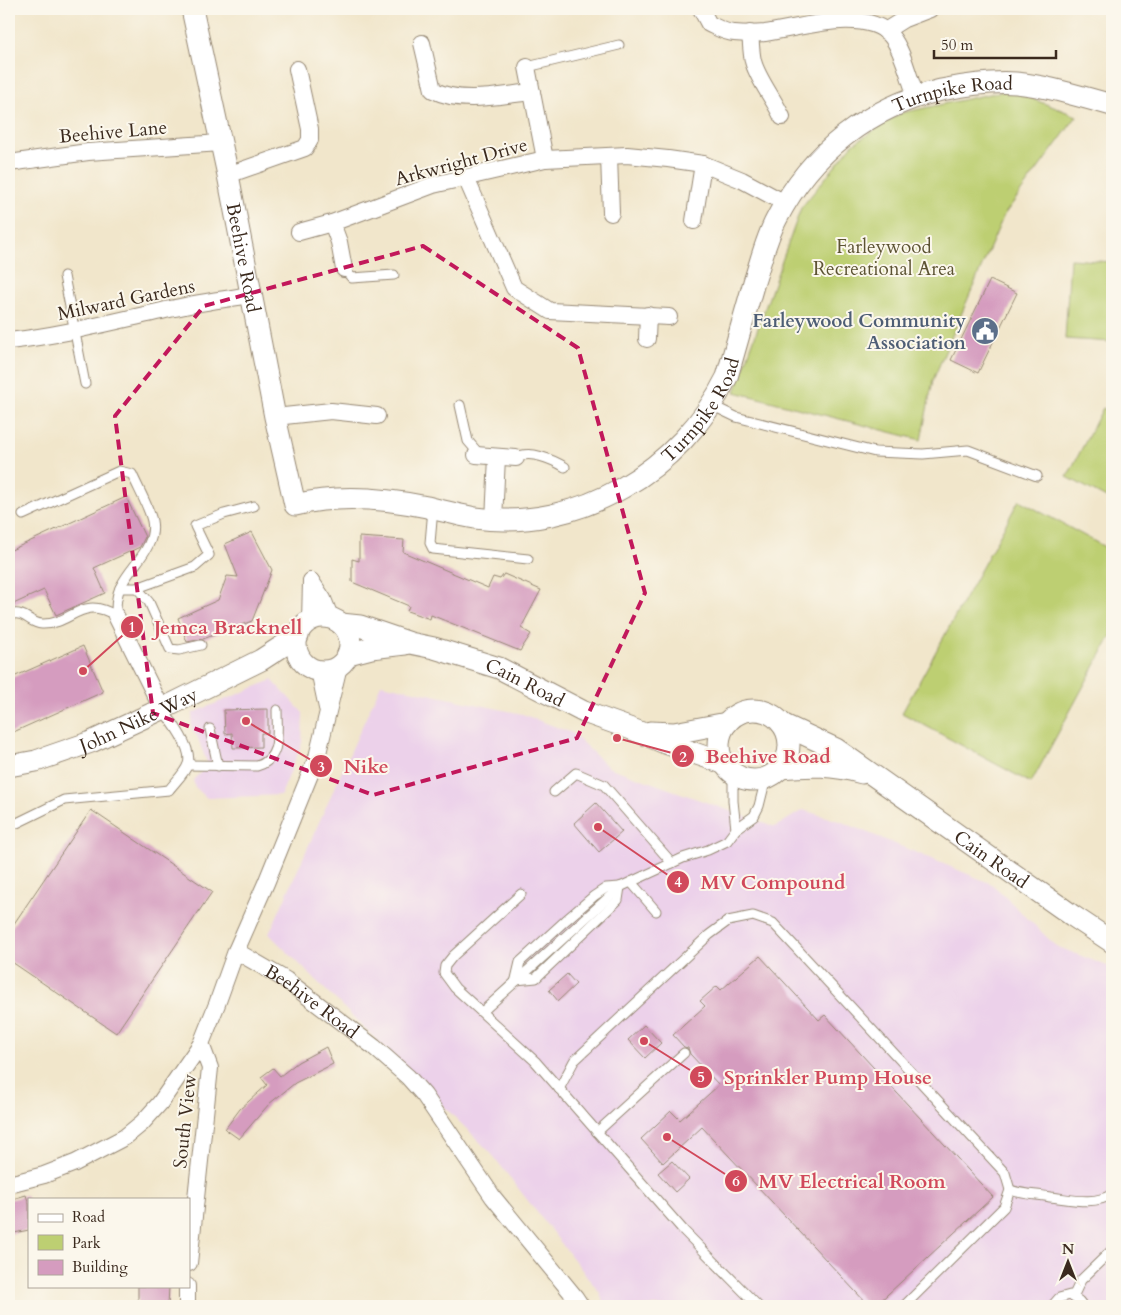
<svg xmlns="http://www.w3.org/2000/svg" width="1121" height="1315" viewBox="0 0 1121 1315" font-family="Cardo,serif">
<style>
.built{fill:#ecd1ea}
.green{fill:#bdcf72;stroke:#7c7c48}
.building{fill:#d59cbf}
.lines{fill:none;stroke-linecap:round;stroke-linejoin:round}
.service-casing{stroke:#968874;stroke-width:11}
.minor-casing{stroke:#968874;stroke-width:18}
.tertiary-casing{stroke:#968874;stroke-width:23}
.service{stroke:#fff;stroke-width:9}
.minor{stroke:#fff;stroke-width:16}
.tertiary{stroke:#fff;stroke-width:21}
.marked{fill:none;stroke:#c2185b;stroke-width:4;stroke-dasharray:10 6;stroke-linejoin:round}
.labels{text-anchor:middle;stroke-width:4;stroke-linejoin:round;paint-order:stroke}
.street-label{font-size:19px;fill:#3b2a1e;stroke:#fbf7ec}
.park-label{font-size:19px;fill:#5c5333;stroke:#fbf7ec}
.service-label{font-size:19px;font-weight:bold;fill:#4e5e75;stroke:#fbf7ec;text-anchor:end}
.leader{fill:none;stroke:#d1495b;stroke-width:2}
.callout-dot{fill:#d1495b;stroke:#fbf7ec;stroke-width:2}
.mark-label{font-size:15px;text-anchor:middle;font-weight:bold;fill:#fff}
.callout-label{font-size:20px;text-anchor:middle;font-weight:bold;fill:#d1495b;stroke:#fbf7ec;stroke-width:4;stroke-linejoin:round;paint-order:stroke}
</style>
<rect width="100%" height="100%" fill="#fbf7ec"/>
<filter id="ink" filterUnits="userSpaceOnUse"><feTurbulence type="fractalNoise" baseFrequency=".02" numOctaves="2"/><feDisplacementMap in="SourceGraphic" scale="10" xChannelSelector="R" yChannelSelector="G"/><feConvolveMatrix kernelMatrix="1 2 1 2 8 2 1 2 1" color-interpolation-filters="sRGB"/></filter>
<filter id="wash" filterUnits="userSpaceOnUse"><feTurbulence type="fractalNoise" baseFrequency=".0096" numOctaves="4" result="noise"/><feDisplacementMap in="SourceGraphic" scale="20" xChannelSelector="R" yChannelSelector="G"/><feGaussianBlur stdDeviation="1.12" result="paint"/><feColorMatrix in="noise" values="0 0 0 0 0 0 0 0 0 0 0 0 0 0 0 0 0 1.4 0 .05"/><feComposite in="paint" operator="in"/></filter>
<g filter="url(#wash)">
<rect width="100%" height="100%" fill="#f1e6cb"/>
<!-- built -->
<g class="built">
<polygon points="272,680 303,713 302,743 281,795 207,798 195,787 193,780 208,765 197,736 193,732 191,725 193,713"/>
<polygon points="381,684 522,714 572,733 608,767 775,827 803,810 842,822 992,884 1056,946 1112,968 1112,1306 605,1306 600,1293 490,1152 269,934"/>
</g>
<!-- green -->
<g class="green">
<polygon points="1009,90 1077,116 1004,215 933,380 921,440 735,392 801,208 853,144 901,113"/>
<polygon points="1070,259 1112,262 1112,342 1065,339"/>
<polygon points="1103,408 1112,413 1112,501 1067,477"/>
<polygon points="1019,500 1112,551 1112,634 1031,783 902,713"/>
</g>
<g id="blocks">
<!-- building -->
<g class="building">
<polygon points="990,280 1017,293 978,373 951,360"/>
<polygon points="126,497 145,537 140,547 94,568 105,593 56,615 44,590 9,606 9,551"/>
<polygon points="252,532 272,570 252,621 203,639 187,642 178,618 218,600 227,576 238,577 225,544"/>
<polygon points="359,537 404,540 403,552 488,588 493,577 500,579 504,574 541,590 521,628 531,634 520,651 431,615 430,619 407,611 409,606 352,582 352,559 359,561"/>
<polygon points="83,646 103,692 9,734 9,679"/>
<polygon points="268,709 268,733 261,733 261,747 233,748 232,733 225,734 224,710"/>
<polygon points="596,803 622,832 599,852 574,823"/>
<polygon points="91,810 212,892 116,1033 9,960 9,931"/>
<polygon points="760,956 819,1020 825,1015 993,1197 875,1306 869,1306 702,1127 663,1163 641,1139 671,1111 680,1120 719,1085 690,1054 688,1048 684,1047 673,1035 705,1006 700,1001 717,986 721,990"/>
<polygon points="567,974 576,984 558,1001 549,990"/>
<polygon points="644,1025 661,1043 645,1058 628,1040"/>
<polygon points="326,1047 333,1064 295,1083 269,1104 239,1139 225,1129 240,1109 267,1085 261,1077 273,1068 280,1076 298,1062"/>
<polygon points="672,1161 689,1179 675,1192 658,1173"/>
<polygon points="26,1195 29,1204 29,1230 9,1234 9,1200"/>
<polygon points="138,1286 169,1286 168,1306 138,1306"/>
</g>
</g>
</g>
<g filter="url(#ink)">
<use href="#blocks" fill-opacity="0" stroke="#968874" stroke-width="1"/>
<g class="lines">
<!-- service casing -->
<g class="service-casing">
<g id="service">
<polyline points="527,67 619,45"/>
<polyline points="344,269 352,278 394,275"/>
<polyline points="64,276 85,384"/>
<polyline points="460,405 468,441 480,455"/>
<polyline points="711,405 736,417 875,452 923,454 968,450 1037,476"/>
<path d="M516 458C529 449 553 460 565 467"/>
<polyline points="433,509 430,543 433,549 528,559"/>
<polyline points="120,588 137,588 195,567 209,555 195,526 224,514 254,506"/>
<polyline points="137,588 149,602 170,649 179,650 201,645"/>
<path d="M9 615C26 610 28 623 42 624 72 625 81 594 116 616 116 606 116 595 121 586 132 564 157 547 152 521 149 507 138 488 132 474L119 471 23 515"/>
<polyline points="210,729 218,766"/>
<path d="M188 765 257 766C282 759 277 732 277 710"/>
<polyline points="733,773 733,801 736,829"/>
<polyline points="554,792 576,773 604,785 672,863"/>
<path d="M9 823H17L64 800 169 790C175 782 185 773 188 764 193 749 172 721 162 710"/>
<polyline points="631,882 656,911"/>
<polyline points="521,894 453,956 445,966 444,973 455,988 535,1061 684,1231 758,1306"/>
<polyline points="516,979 520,962 566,920 594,896 606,888 620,887"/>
<polyline points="516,980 536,978 618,900 620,887"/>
<polyline points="482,1012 620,887 683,858 708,850 727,841 736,829 754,816 759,806 766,778"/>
<polyline points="559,1089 574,1061 709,935 728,921 753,916 773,923 1005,1173 1010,1190 1004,1207 904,1306"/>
<polyline points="597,1132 684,1053"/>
<path d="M1010 1190C1025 1195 1034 1194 1050 1197 1070 1199 1094 1206 1112 1194"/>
<polyline points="1073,1297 1081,1280 1112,1250"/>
<polyline points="1052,1306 1059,1298 1070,1295 1079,1301 1083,1306"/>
</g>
</g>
<!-- minor casing -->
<g class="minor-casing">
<g id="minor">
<path d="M701 9 709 24C716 27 726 33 734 33 744 34 755 34 765 33 797 29 866 6 891 36 903 50 909 79 916 96"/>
<polyline points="885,31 904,19 930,9"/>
<path d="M750 33C751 42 751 52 753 61 757 78 774 99 782 117"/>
<path d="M422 43 433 90C462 105 501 95 532 92"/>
<polyline points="527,67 545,159"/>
<polyline points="609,156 611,213"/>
<polyline points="9,163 88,152 221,143"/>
<polyline points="228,175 305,148 310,140 310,129 297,69"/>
<polyline points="466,178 514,288 550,311 669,317"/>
<polyline points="694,221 703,164"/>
<polyline points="332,223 339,242 344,269"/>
<polyline points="299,232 332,223 433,185 545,159 627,155 668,159 703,164 742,180 785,203"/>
<polyline points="647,339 648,315"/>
<path d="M9 341C65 335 119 320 175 308 200 302 225 299 251 295"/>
<polyline points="275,417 331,411 377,416"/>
<polyline points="476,455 516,458"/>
<polyline points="494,520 497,457"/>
<polyline points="311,581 323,599 331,619"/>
<polyline points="116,616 162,709"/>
<polyline points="310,621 311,581"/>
<polyline points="319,670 327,708"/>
<path id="s1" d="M236 951 286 980 374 1047 408 1077 424 1095 493 1197 575 1297 581 1306"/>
<polyline points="9,1184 44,1175 75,1163 125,1137 142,1123 160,1103 201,1044 217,1004 236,951 266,883 317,757 339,666"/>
<polyline points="189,1263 210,1068 201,1044"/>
<polyline points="187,1286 187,1306"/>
</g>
</g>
<!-- tertiary casing -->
<g class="tertiary-casing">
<g id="tertiary">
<path id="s2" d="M192 9 228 175 275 417 295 505C338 494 384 498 427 507 443 511 459 515 475 518 579 532 681 470 727 377 736 345 745 314 754 282 761 261 766 238 777 218 811 152 869 107 941 90 966 85 991 81 1016 83 1049 86 1081 97 1112 105"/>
<circle cx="323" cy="644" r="27"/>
<path id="s3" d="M341 624 360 626 410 643 434 648 499 668 584 712 637 731 665 743 723 763"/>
<polyline points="348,654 371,648 405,644"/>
<circle cx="754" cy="745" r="35"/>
<path id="s4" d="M782 724 836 749 1073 916 1112 942"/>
<polyline points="650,732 674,733 727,723"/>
<path id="s5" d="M9 766 36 761 91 742 162 709 261 660 298 636"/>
<path d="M780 768C812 765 832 765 862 773"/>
</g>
</g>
<!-- service -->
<use href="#service" class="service"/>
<!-- minor -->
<use href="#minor" class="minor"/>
<!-- tertiary -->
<use href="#tertiary" class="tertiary"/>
</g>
</g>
<!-- marked area -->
<path class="marked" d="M423 246 578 348 645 593 577 738 373 795 153 713 115 416 204 306Z"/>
<!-- icons -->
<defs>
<g id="civic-disc" transform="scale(1.4375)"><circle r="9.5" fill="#5c6f8a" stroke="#fbf7ec"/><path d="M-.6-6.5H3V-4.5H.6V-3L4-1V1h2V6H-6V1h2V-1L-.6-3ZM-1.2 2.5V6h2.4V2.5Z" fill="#fff"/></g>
</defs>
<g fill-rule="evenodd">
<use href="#civic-disc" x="985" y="331"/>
</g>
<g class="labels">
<!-- street labels -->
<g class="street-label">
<text dy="7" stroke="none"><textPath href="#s2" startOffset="1389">Turnpike Road</textPath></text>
<text transform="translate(113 131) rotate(-5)" y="7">Beehive Lane</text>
<text transform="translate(461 161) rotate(-15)" y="7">Arkwright Drive</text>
<text dy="7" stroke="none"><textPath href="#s2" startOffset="254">Beehive Road</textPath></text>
<text transform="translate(126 299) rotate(-12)" y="7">Milward Gardens</text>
<text dy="7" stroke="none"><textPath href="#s2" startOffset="955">Turnpike Road</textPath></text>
<text dy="7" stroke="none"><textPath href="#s3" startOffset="194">Cain Road</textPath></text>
<text dy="7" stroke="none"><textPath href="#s5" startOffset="138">John Nike Way</textPath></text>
<text dy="7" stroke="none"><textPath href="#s4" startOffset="250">Cain Road</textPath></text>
<text dy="7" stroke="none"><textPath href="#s1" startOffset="91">Beehive Road</textPath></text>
<text transform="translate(184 1121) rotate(-84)" y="7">South View</text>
</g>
<!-- park labels -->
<g class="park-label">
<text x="884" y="253">Farleywood<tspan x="884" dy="22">Recreational Area</tspan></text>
</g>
<!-- service labels -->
<g class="service-label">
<text x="966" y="327">Farleywood Community<tspan x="966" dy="22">Association</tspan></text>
</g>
</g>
<!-- callouts -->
<path class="leader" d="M83 671L132 627M617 738L683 756M246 721L321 766M598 827L678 882M644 1041L701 1077M667 1137L736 1181"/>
<g class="callout-dot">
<circle cx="83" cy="671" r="5"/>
<circle cx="617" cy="738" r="5"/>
<circle cx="246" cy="721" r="5"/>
<circle cx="598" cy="827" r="5"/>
<circle cx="644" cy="1041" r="5"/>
<circle cx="667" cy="1137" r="5"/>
<circle cx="132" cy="627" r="12"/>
<circle cx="683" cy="756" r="12"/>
<circle cx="321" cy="766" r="12"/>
<circle cx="678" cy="882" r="12"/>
<circle cx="701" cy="1077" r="12"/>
<circle cx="736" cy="1181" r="12"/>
</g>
<g class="mark-label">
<text x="132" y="632">1</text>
<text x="683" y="762">2</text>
<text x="321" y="772">3</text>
<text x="678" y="887">4</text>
<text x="701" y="1082">5</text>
<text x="736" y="1186">6</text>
</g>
<g class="callout-label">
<text x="228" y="634">Jemca Bracknell</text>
<text x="768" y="763">Beehive Road</text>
<text x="366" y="773">Nike</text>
<text x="773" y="889">MV Compound</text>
<text x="828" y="1084">Sprinkler Pump House</text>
<text x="852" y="1188">MV Electrical Room</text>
</g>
<!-- margin -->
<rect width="1121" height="1315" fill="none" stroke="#fbf7ec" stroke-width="30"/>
<!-- legend -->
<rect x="28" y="1198" width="162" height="90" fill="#fbf7ec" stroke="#aea59a"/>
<rect x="38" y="1214" width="25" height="8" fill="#ffffff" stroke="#aea59a"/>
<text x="72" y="1222" font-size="15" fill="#3b2a1e">Road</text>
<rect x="38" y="1235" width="25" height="15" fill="#bdcf72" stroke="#aea59a"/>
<text x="72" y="1248" font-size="15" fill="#3b2a1e">Park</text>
<rect x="38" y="1260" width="25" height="15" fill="#d59cbf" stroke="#aea59a"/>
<text x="72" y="1272" font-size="15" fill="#3b2a1e">Building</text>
<!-- north arrow -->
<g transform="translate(1068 1262)" stroke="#fbf7ec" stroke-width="4" paint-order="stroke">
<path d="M0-4L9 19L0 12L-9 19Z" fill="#3b2a1e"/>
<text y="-8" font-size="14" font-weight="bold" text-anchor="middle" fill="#3b2a1e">N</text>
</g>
<!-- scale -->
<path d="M934 50v8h122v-8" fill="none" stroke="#3b2a1e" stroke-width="2.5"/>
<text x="941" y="50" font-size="15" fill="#3b2a1e" stroke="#fbf7ec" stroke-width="4" paint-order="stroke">50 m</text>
</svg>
